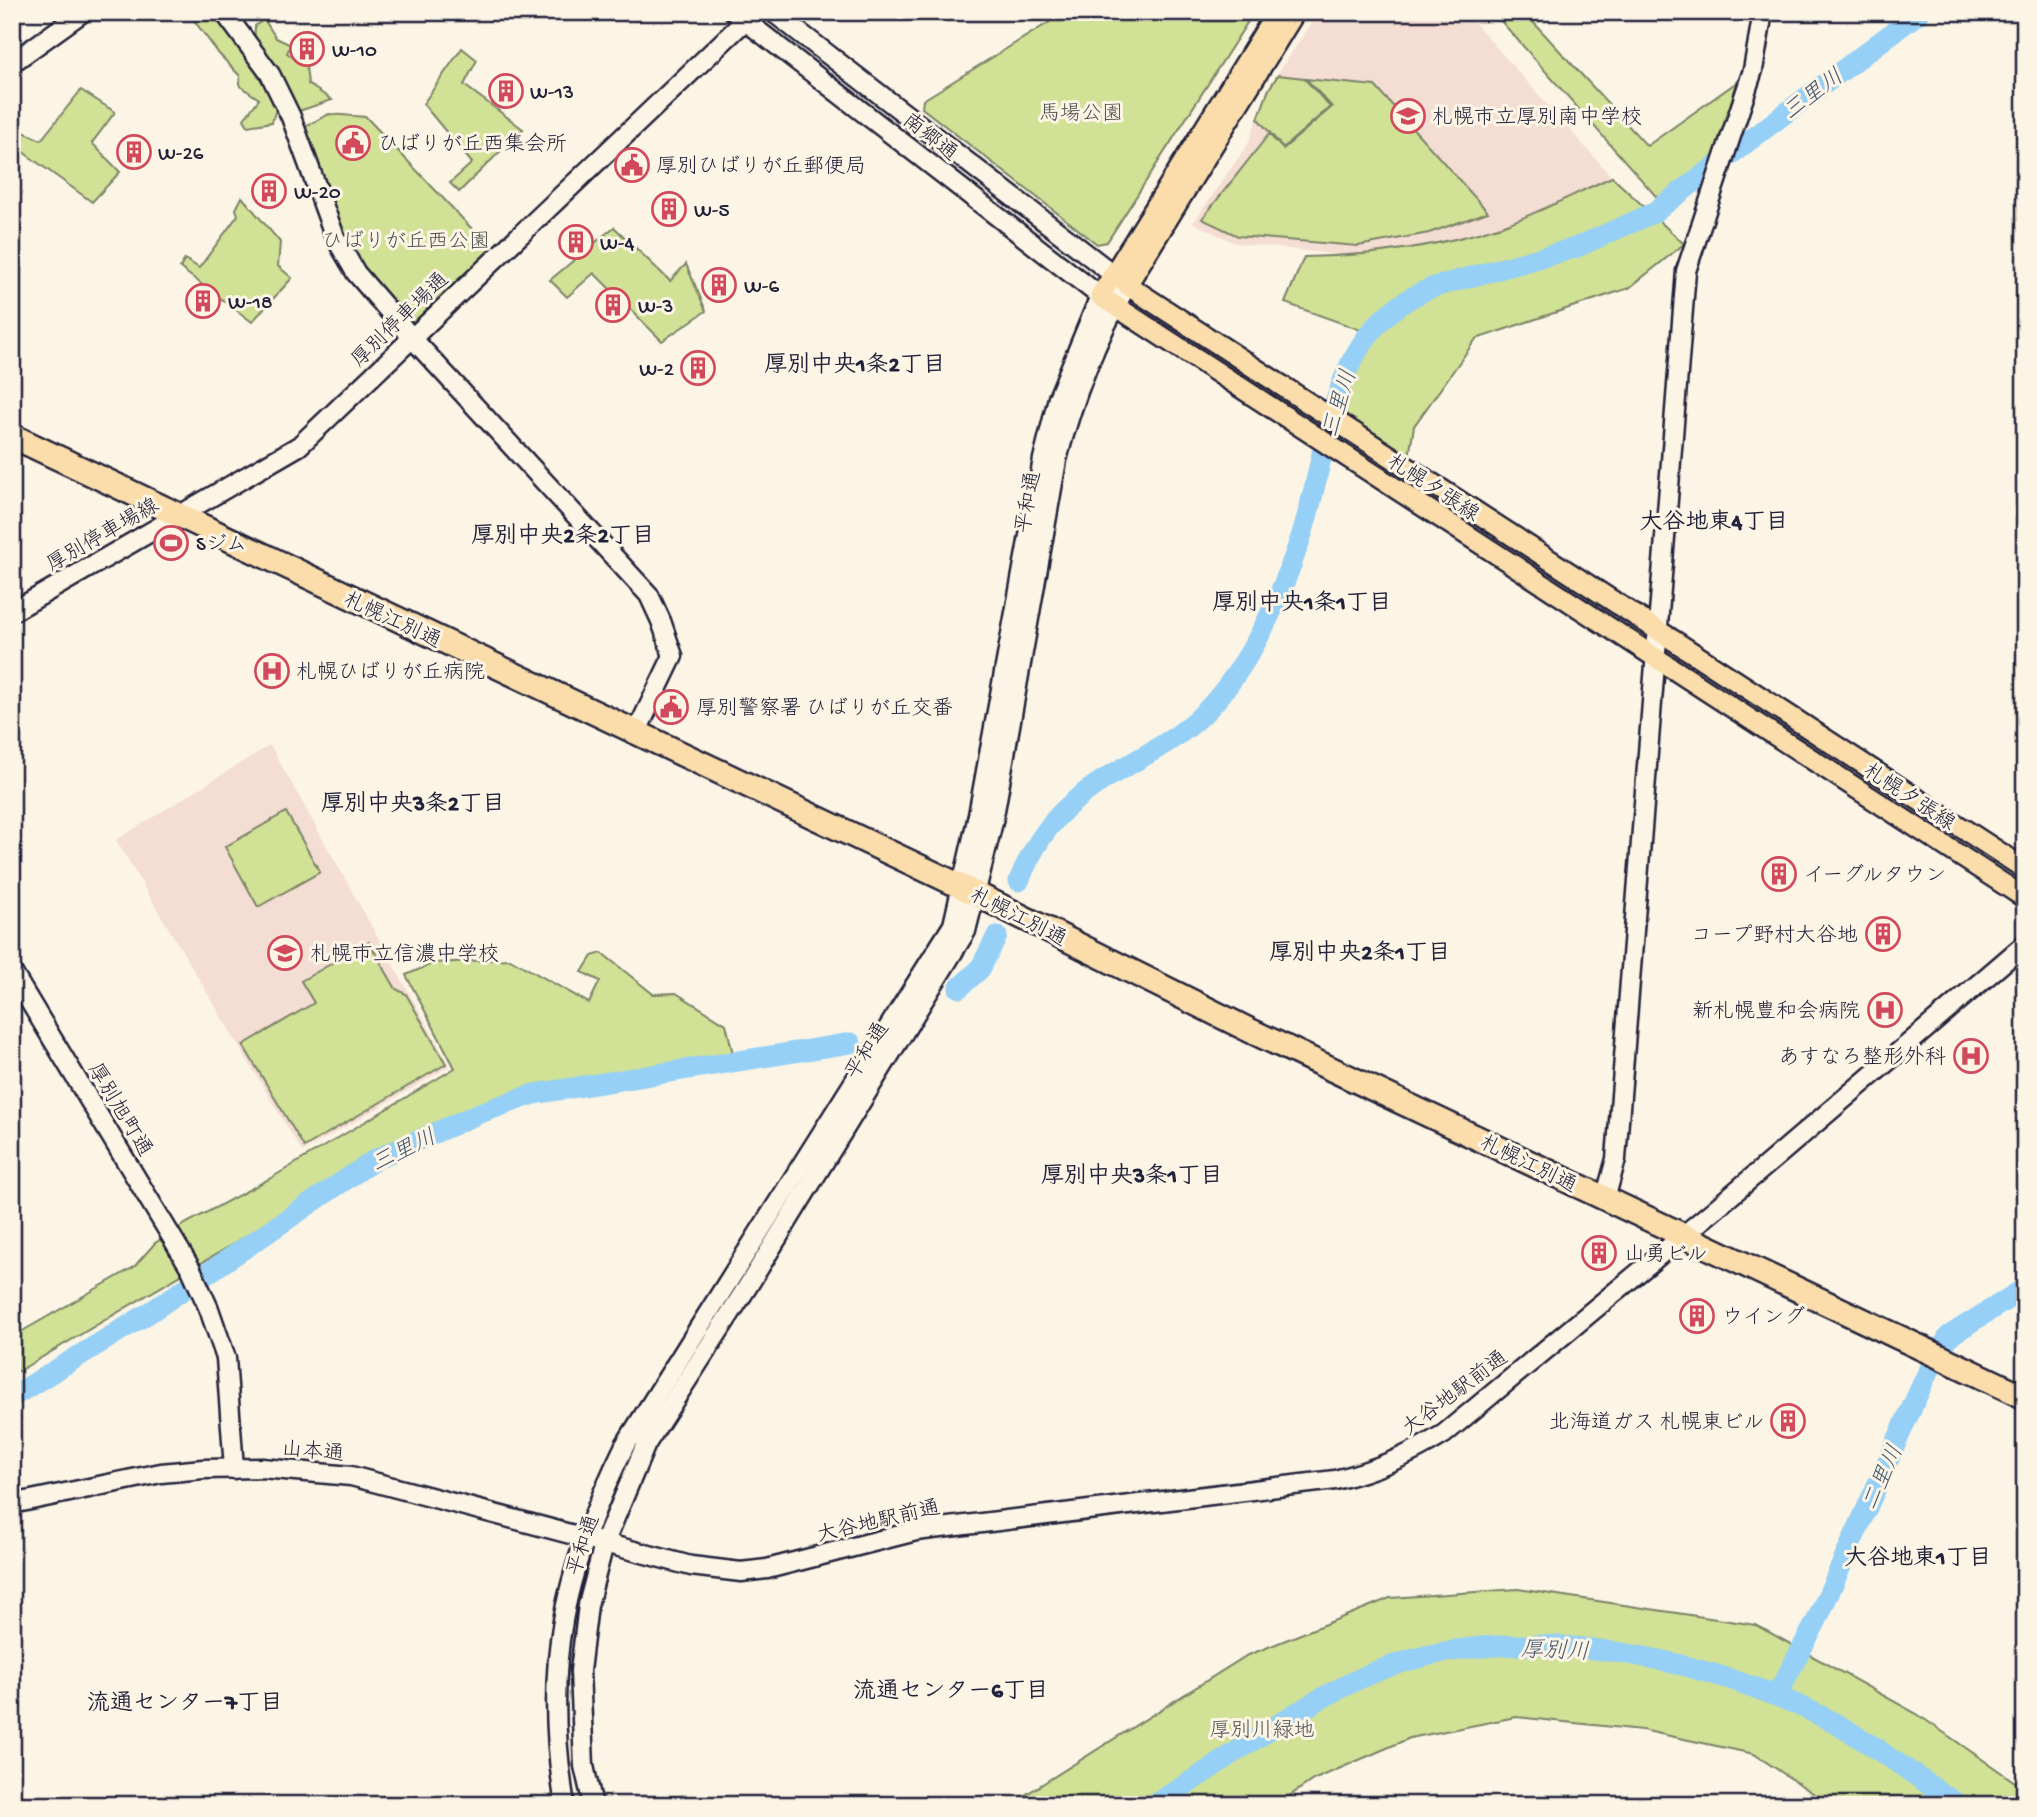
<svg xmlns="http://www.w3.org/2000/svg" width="2037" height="1817" viewBox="0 0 2037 1817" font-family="'Gochi Hand','Klee One',sans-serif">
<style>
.built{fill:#f4ddd2}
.green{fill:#d1e195;stroke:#7a8268;stroke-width:2}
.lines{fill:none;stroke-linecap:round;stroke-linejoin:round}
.river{stroke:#96d0f6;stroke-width:21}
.secondary-casing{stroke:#22223b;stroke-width:23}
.primary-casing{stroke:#22223b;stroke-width:24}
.highway-casing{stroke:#22223b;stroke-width:28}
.secondary{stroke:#fcf5e5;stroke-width:18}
.primary{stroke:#faddab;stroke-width:19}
.highway{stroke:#faddab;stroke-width:23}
.labels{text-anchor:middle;stroke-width:6;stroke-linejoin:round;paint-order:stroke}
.poi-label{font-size:21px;fill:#22223b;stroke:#fcf5e5;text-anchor:start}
.park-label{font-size:21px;fill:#4e5252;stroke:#fcf5e5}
.street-label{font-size:21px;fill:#22223b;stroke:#fcf5e5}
.water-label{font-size:23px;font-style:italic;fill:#455673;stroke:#fcf5e5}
.neighbourhood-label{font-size:23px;font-weight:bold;fill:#22223b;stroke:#fcf5e5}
</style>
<rect width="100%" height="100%" fill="#fcf5e5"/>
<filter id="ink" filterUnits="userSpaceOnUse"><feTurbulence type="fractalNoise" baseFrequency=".0143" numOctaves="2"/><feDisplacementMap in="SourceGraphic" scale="14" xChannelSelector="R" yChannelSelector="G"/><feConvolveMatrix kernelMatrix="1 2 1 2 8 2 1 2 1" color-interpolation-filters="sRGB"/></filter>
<g filter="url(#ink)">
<!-- built -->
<g class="built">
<polygon points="1319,12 1465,12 1612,177 1552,208 1505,224 1433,244 1359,257 1235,243 1193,223 1248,144 1268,88"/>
<polygon points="270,745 450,1066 302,1152 116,840"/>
</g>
<!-- green -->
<g class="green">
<polygon points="184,12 215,12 249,50 278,102 272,122 248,126 244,119 259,99 240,86 240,76 219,54 190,15"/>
<polygon points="1066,12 1254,12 1107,242 1097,244 922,108 923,100"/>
<polygon points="1493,12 1524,12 1647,146 1737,82 1715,161 1661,202"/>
<polygon points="264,19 276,38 291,45 287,53 306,66 308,84 332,100 293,113 254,47 255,26"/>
<polygon points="462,48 477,60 464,85 523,129 459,192 450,183 472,163 423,104"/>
<polygon points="1278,75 1304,78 1330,107 1283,148 1258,119 1269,89"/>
<polygon points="1306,79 1375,86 1488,212 1429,233 1358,246 1238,236 1202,219 1269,134 1283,149 1332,107"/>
<polygon points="81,90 115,112 92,143 120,172 92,202 12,144 12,131 17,129 41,140"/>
<polygon points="329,114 366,117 493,251 413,328 359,273 300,129"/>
<path d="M1612 177 1684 244 1629 288 1476 339 1414 426 1409 457 1337 416 1364 331 1285 303 1304 257C1372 256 1439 247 1504 225 1541 212 1576 193 1612 177Z"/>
<polygon points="242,197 280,242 278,266 292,278 252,322 180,268 185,259 199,268 238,215 236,209"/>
<polygon points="614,227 670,281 686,264 706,311 662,341 594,273 567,297 550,280"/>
<polygon points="286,812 320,872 258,907 225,847"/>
<polygon points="369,942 396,989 406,994 446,1064 304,1147 243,1045 314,1003 301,981"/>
<polygon points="602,953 653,994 676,993 726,1024 734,1058 480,1108 400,1141 225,1249 12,1375 12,1337 134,1267 155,1243 183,1225 271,1178 455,1068 406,975 434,963 510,959 589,1003 600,981 582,972 592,956"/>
<polygon points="1518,1589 1756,1625 1917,1714 2025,1789 2025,1805 1831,1805 1754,1754 1642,1730 1516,1717 1410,1738 1313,1780 1276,1805 1009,1805 1246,1656 1390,1598"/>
</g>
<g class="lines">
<!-- river -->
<g class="river">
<path d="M1019 881C1031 851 1047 824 1072 803 1119 762 1175 750 1217 699 1255 654 1281 596 1300 540 1332 447 1325 328 1434 287L1575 248 1653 213 1920 12"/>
<polyline points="959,988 980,969 997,936"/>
<polyline points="12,1397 152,1311 376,1159 480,1113 534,1094 851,1043"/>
<polyline points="1770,1694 1781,1687 1816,1622 1925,1378 1949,1336 2025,1288"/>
<path d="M1153 1805C1224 1763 1294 1707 1370 1674 1506 1617 1689 1652 1817 1714 1866 1738 1913 1775 1959 1805"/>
</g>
<!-- secondary casing -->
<g class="secondary-casing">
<g id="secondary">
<polyline points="224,12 270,74 291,117 335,237 356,273 412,338 649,595 661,621 673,656 636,733"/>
<polyline points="12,63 83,12"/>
<polyline points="12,612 299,446 753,13"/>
<polyline points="12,972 191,1269 209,1309 226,1358 234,1469"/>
<polyline points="1605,1199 1616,1159 1686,271 1753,70 1763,12"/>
<path d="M12 1504 161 1473 203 1469 262 1468 351 1476 691 1566 741 1572 767 1569 916 1531 1335 1480C1376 1470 1408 1456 1444 1434L1714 1210 2025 944"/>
<path d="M565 1805C542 1665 563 1571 625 1445L953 925 978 815 1043 459 1058 398 1100 296 734 12"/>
<path d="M593 1805 584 1766 580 1671 588 1605 604 1544 646 1444 746 1289 966 931 993 822 1057 460C1073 398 1095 341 1127 285L773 12"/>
</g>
</g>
<!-- primary casing -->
<g class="primary-casing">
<g id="primary">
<polyline points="1277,12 1100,296 2025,898"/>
<polyline points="1295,12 1127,285 2025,869"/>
</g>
</g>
<!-- highway casing -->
<g class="highway-casing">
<polyline id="highway" points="12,436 960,886 1249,1030 2025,1397"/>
</g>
<!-- secondary -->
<use href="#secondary" class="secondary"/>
<!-- primary -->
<use href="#primary" class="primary"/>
<!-- highway -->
<use href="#highway" class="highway"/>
</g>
</g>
<!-- icons -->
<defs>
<g id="building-ring" transform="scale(1.75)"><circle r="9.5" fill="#fcf5e5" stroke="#d1495b" stroke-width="1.5"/><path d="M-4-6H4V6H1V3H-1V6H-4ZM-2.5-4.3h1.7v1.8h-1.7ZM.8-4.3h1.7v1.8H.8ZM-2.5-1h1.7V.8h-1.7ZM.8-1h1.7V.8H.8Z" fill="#d1495b"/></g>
<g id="school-ring" transform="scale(1.75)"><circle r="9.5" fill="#fcf5e5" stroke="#d1495b" stroke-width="1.5"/><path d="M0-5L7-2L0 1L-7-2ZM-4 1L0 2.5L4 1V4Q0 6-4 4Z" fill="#d1495b"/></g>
<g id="civic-ring" transform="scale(1.75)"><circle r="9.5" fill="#fcf5e5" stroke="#d1495b" stroke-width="1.5"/><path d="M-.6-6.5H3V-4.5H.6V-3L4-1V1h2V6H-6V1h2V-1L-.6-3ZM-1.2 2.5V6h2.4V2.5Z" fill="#d1495b"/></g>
<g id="stadium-ring" transform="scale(1.75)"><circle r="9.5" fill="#fcf5e5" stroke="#d1495b" stroke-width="1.5"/><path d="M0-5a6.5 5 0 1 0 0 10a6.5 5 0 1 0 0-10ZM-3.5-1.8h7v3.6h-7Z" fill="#d1495b"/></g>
<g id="hospital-ring" transform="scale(1.75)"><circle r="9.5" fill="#fcf5e5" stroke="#d1495b" stroke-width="1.5"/><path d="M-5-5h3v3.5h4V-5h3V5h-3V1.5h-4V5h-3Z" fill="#d1495b"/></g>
</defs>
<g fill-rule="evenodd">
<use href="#building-ring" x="307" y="49"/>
<use href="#building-ring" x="506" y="91"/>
<use href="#school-ring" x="1408" y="116"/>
<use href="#civic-ring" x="353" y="143"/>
<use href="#building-ring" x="134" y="152"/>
<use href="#civic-ring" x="632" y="165"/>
<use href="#building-ring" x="269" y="191"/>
<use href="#building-ring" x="669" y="209"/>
<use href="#building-ring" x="576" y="242"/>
<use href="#building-ring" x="719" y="285"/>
<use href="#building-ring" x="203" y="301"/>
<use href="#building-ring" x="613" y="305"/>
<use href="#building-ring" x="698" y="368"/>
<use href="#stadium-ring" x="171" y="543"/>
<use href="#hospital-ring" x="272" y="671"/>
<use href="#civic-ring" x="671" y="707"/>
<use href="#building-ring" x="1779" y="874"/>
<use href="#building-ring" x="1883" y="934"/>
<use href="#school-ring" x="285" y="953"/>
<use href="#hospital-ring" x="1885" y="1010"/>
<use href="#hospital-ring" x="1971" y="1056"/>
<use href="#building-ring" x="1599" y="1253"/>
<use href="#building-ring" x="1697" y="1316"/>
<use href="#building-ring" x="1788" y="1421"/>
</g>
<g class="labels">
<!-- poi labels -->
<g class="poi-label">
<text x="332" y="56">W-10</text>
<text x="530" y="98">W-13</text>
<text x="1432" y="123">札幌市立厚別南中学校</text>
<text x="378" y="150">ひばりが丘西集会所</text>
<text x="158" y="159">W-26</text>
<text x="656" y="172">厚別ひばりが丘郵便局</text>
<text x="294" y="198">W-20</text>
<text x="694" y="216">W-5</text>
<text x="600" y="249">W-4</text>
<text x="744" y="292">W-6</text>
<text x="228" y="308">W-18</text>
<text x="638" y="312">W-3</text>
<text x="674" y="375" text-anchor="end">W-2</text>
<text x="196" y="550">Sジム</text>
<text x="296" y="678">札幌ひばりが丘病院</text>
<text x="696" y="714">厚別警察署 ひばりが丘交番</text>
<text x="1803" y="881">イーグルタウン</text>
<text x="1858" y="941" text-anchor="end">コープ野村大谷地</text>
<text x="310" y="960">札幌市立信濃中学校</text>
<text x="1860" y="1017" text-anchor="end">新札幌豊和会病院</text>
<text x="1946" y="1063" text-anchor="end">あすなろ整形外科</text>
<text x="1624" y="1260">山勇ビル</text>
<text x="1722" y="1323">ウイング</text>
<text x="1764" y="1428" text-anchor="end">北海道ガス 札幌東ビル</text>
</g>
<!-- park labels -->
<g class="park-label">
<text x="1081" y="119">馬場公園</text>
<text x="406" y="247">ひばりが丘西公園</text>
<text x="1262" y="1736">厚別川緑地</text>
</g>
<!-- street labels -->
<g class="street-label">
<text transform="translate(931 136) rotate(38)" y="7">南郷通</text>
<text transform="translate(399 319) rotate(-44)" y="7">厚別停車場通</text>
<text transform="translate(1434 487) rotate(33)" y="7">札幌夕張線</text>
<text transform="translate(1027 502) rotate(-80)" y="7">平和通</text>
<text transform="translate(102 534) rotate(-30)" y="7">厚別停車場線</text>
<text transform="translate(393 619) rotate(25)" y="7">札幌江別通</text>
<text transform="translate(1910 796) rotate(33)" y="7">札幌夕張線</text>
<text transform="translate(1019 916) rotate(27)" y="7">札幌江別通</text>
<text transform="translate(866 1050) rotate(-58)" y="7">平和通</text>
<text transform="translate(121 1109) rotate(59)" y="7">厚別旭町通</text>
<text transform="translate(1529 1163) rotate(26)" y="7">札幌江別通</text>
<text transform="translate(1454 1392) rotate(-37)" y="7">大谷地駅前通</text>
<text transform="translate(313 1450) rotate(5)" y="7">山本通</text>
<text transform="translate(878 1520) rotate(-13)" y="7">大谷地駅前通</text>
<text transform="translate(582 1545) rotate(-72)" y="7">平和通</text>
</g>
<!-- water labels -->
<g class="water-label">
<text transform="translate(1812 93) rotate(-37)" y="8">三里川</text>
<text transform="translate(1338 403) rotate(-73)" y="8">三里川</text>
<text transform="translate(403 1149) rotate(-26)" y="8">三里川</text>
<text transform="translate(1881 1477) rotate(-66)" y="8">二里川</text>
<text transform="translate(1555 1649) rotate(2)" y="8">厚別川</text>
</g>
<!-- neighbourhood labels -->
<g class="neighbourhood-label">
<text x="855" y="371">厚別中央1条2丁目</text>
<text x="1714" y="528">大谷地東4丁目</text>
<text x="563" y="542">厚別中央2条2丁目</text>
<text x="1302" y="609">厚別中央1条1丁目</text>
<text x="413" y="810">厚別中央3条2丁目</text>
<text x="1360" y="959">厚別中央2条1丁目</text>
<text x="1132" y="1182">厚別中央3条1丁目</text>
<text x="1918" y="1564">大谷地東1丁目</text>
<text x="951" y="1697">流通センター6丁目</text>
<text x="185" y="1709">流通センター7丁目</text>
</g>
</g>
<!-- margin -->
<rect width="2037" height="1817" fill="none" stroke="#fcf5e5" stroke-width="42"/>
<rect x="21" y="21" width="1995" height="1775" fill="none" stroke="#22223b" stroke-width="2.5" filter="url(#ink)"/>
</svg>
